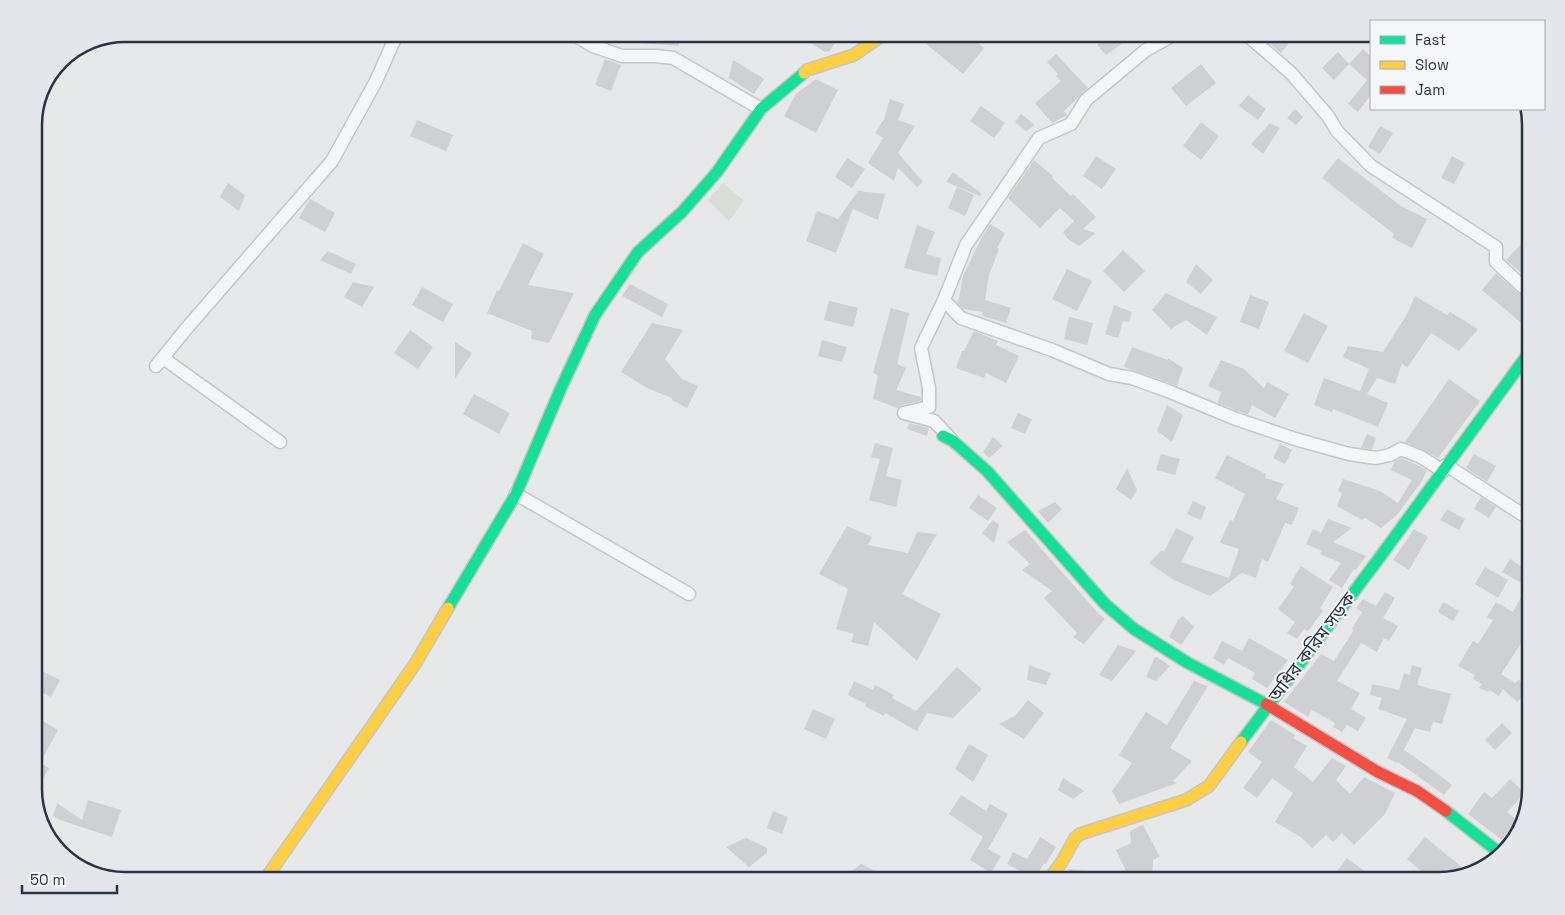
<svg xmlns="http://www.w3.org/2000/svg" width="1565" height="915" viewBox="0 0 1565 915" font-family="'Space Grotesk','Noto Sans Bengali',sans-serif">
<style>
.green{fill:#d6ded6}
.building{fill:#ced0d3}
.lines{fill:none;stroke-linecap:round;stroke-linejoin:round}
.street-casing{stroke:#c4c6c8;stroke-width:15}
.fast-casing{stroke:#c4c6c8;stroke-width:14}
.slow-casing{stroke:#c4c6c8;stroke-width:14}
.jam-casing{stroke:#c4c6c8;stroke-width:14}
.street{stroke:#f5f6f7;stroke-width:12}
.fast{stroke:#16e098;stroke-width:11}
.slow{stroke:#ffcf43;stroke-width:11}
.jam{stroke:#f24e42;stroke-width:11}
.labels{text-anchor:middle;stroke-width:4;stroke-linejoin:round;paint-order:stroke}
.street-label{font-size:18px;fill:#2b3445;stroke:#f4f6f9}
.rim{fill:none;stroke:#2b3445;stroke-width:2.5}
</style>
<rect width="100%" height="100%" fill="#e6e8ea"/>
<!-- green -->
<polygon class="green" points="723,183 744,201 729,221 708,200"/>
<!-- building -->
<g class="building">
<polygon points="618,34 680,34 679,46 617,41"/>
<polygon points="796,34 841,34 830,51 825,52"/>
<polygon points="914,34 967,34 984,48 963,74"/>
<polygon points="1113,34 1135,34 1106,55 1097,45"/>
<polygon points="1138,34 1159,34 1144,42"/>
<polygon points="1271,34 1296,34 1281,53 1266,40"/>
<polygon points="1363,49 1371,57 1371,95 1358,112 1348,104 1367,80 1349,64"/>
<polygon points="1338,52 1349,64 1334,80 1322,68"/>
<polygon points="1056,54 1088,88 1064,111 1067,115 1052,123 1035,103 1061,81 1056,76 1058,74 1047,62"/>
<polygon points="605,59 621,65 611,91 595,85"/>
<polygon points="733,60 764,79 754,94 729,78"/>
<polygon points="1201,64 1216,83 1186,106 1171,88"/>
<polygon points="816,79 838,90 816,133 784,116 796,94"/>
<polygon points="1248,95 1266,109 1258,120 1239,106"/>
<polygon points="890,99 904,104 898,120 915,126 898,153 923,182 917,187 898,168 894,181 868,163 883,138 875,133 884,119"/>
<polygon points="981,106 1005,123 994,138 970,121"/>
<polygon points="1295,109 1303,117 1296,125 1287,118"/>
<polygon points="1021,114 1035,125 1026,131 1015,122"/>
<polygon points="417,120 453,135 446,151 410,136"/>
<polygon points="1201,122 1219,136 1201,160 1183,146"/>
<polygon points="1270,123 1280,128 1263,154 1251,144"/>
<polygon points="1380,126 1393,133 1380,154 1368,147"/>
<polygon points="1096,156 1116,169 1102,189 1083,176"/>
<polygon points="1452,156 1465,163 1454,184 1441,178"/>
<polygon points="847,158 865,169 852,188 835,177"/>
<polygon points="1338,158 1401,206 1427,219 1412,248 1392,238 1394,234 1322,178"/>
<polygon points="1034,160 1053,176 1052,178 1071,196 1073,194 1096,217 1083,229 1096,233 1079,246 1068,239 1063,232 1074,221 1060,208 1040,228 1008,198"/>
<polygon points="953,172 982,194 980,196 946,182"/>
<polygon points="228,183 245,195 239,211 220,197"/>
<polygon points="957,187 974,195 965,216 948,208"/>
<polygon points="858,191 885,194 878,220 853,209 836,253 806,241 817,211 838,219"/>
<polygon points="310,199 335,213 325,232 299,218"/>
<polygon points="990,224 1005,233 997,248 999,249 989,275 985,300 1011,308 1006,323 982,316 983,312 964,309 958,304 963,276 983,235"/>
<polygon points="917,225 935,232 926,254 941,258 937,276 904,268"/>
<polygon points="1531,234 1531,282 1506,260"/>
<polygon points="523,243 544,254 528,285 574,293 549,343 531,339 532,331 487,313 497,290 499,291"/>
<polygon points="1123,250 1145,271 1124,292 1103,271"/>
<polygon points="328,251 356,264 351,274 320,260"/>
<polygon points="1196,264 1213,280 1201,294 1186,282"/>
<polygon points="1067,269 1092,281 1077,311 1052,299"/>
<polygon points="1496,273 1518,293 1531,299 1531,319 1525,326 1482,290"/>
<polygon points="353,282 374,287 362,307 344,297"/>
<polygon points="630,284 668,304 662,317 622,296"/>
<polygon points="422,287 453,304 443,322 412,305"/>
<polygon points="1166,293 1217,317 1207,335 1186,320 1171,329 1152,310"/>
<polygon points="1250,295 1269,302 1259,329 1240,322"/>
<polygon points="1415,296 1447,315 1450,312 1478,329 1459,351 1431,333 1407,368 1402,363 1395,384 1377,378 1367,394 1388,403 1378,427 1333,409 1332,412 1314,405 1324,378 1360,391 1369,369 1343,357 1348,346 1383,352 1406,316"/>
<polygon points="829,301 858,308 853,327 824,320"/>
<polygon points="1114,305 1132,312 1129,322 1123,321 1118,338 1105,334"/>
<polygon points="891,308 909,313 897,364 906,368 896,390 921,397 921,401 902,405 898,408 873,399 878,375 873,373"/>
<polygon points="1304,313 1328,326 1308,363 1284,351"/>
<polygon points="1069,317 1093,323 1087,345 1064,339"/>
<polygon points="652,323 683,330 665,359 682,379 698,386 687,408 672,400 672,398 647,388 621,372"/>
<polygon points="410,330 433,347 418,369 394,353"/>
<polygon points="974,331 998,341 996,345 1019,356 1006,383 986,373 984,378 956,368 962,351 964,351"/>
<polygon points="822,340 847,347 842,362 818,356"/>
<polygon points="455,342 472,353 455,379"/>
<polygon points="1132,347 1168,360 1168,358 1183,368 1177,386 1124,367"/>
<polygon points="1221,360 1244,369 1264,388 1267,382 1289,394 1275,418 1252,405 1248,415 1218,403 1221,392 1208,386"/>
<polygon points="1449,379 1480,401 1438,458 1424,450 1405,442"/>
<polygon points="474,394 510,413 499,434 463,414"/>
<polygon points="1167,405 1183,415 1172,442 1157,431"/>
<polygon points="1018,413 1032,419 1025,434 1011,428"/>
<polygon points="909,423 929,428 927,436 907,429"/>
<polygon points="1367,434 1376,438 1372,449 1361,448"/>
<polygon points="993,437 1003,446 989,458 983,452"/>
<polygon points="875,443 893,448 886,476 902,480 896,507 869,500 880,459 871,457"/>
<polygon points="1280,444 1292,450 1285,464 1273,458"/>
<polygon points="1161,454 1180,459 1175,475 1156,470"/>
<polygon points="1474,454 1496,466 1487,482 1466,468"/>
<polygon points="1227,455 1266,474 1265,478 1284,484 1276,499 1299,508 1292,525 1285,523 1268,562 1262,559 1256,578 1242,573 1210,596 1174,580 1149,563 1162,550 1164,552 1176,528 1194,537 1181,562 1229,578 1239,549 1220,543 1230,520 1233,521 1245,494 1215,478"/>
<polygon points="1402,458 1427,470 1422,481 1397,515 1381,528 1365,518 1362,520 1337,506 1342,493 1338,491 1343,479 1380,491 1398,503 1412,480 1391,470 1395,461"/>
<polygon points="1127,468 1137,490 1131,500 1116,489"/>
<polygon points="978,495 997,508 988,521 969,508"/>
<polygon points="1481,497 1496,507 1489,518 1474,509"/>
<polygon points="1193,501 1206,507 1201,520 1187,514"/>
<polygon points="1055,502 1062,509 1048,523 1038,511"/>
<polygon points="1447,509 1465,519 1459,530 1440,520"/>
<polygon points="1328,519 1352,528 1333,542 1366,556 1356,570 1354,569 1342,588 1329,580 1341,563 1320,554 1322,551 1306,544 1313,529 1321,533"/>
<polygon points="993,520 999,525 994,543 982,533"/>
<polygon points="847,526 872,537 868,545 908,553 917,532 937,534 902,594 941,614 917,661 874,622 868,646 851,642 854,634 836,629 848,589 819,574"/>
<polygon points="1414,529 1428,537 1409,570 1393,560"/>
<polygon points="1025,530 1097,612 1105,619 1084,644 1073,637 1077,633 1044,598 1052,591 1022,570 1030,564 1007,542"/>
<polygon points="1510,559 1531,573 1531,628 1524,643 1522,642 1501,674 1515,683 1519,680 1529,690 1517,702 1503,689 1499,696 1489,690 1488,692 1479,688 1482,684 1473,679 1475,675 1458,666 1473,641 1478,644 1493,620 1487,617 1496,602 1513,612 1527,586 1502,572"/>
<polygon points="1301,566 1333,587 1320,608 1323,611 1308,631 1304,629 1297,639 1287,633 1295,622 1278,609 1294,587 1290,584"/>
<polygon points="1485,567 1508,580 1498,598 1475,584"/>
<polygon points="1385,592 1395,598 1383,618 1398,626 1389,641 1384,638 1377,652 1361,643 1337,681 1360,693 1351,709 1366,718 1358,731 1347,725 1342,732 1333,727 1335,723 1312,710 1308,717 1284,702 1321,654 1334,661 1354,630 1352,629 1362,612 1356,608 1363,599 1376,606"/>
<polygon points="1443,602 1459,611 1453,621 1438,612"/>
<polygon points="1183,616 1194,627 1181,645 1169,637 1178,620"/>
<polygon points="1249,638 1288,660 1267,688 1252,679 1255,673 1228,658 1224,665 1213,658 1222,641 1242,651"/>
<polygon points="1118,645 1136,651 1112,681 1099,675"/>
<polygon points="1155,657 1157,657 1170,666 1156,681 1146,677"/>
<polygon points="1029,665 1051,673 1046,685 1027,680"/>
<polygon points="1412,665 1422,668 1417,685 1451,694 1442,724 1433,722 1430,732 1415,728 1404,750 1433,770 1452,785 1444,795 1398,762 1397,763 1387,758 1407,719 1378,709 1382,698 1370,695 1372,684 1399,690 1404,673 1410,675"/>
<polygon points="34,667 60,680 51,697 34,688"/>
<polygon points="957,667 982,689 953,718 927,713 917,731 885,713 884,716 865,706 866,704 848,695 854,681 873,690 875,685 894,695 892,698 916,711"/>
<polygon points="1194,681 1208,686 1170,748 1192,761 1173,781 1177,783 1119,804 1112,791 1132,763 1119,755 1146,712 1167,725"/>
<polygon points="1028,700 1044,713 1024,739 999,724 1016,715"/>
<polygon points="813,709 835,719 826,739 804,729"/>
<polygon points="41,720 58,730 40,763 49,768 34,796 34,733"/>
<polygon points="1271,720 1295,735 1293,738 1307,746 1294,767 1313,782 1332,758 1346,766 1336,780 1350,794 1364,777 1395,793 1385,814 1354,845 1342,833 1333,842 1326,835 1312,848 1301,837 1275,822 1293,793 1272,778 1257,798 1243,788 1262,762 1248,752"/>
<polygon points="1502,723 1512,733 1495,750 1485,740"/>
<polygon points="969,744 988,755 973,782 955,769"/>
<polygon points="1063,778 1084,791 1073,799 1058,790"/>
<polygon points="1510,779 1525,793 1507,812 1517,820 1502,840 1468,814 1484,792 1492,798"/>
<polygon points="961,795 986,811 990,804 1008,814 988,849 1001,856 991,873 970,860 983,837 949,814"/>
<polygon points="88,800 121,810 112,837 60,820 53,816 57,803 82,820"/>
<polygon points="773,811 788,817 782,834 767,828"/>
<polygon points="1143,825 1160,857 1153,860 1152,881 1131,881 1116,850 1131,843 1130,831"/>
<polygon points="1040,837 1056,847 1046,864 1044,863 1035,879 1007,864 1013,852 1027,859"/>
<polygon points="1425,837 1462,867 1452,878 1433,881 1407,859"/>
<polygon points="746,838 767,848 767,853 749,867 726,847"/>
<polygon points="1347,858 1378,881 1347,881 1336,873"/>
<polygon points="861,864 895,881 838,881"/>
<polygon points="1070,869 1118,875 1117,881 1062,880"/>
</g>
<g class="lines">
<!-- street casing -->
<g class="street-casing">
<g id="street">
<polyline points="573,34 593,46 622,56 656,56 673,58 761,109"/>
<polyline points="1246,34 1291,73 1328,116 1337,131 1371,166 1496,247 1496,262 1523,287 1531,291"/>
<polyline points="944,300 961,318 1052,350 1109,374 1132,378 1168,391 1236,419 1295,439 1349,454 1376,458 1390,455 1401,449 1421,457 1443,471"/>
<polyline points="163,358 280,442"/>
<polyline points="156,366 186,329 332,161 376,81 397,34"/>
<polyline points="951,439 934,421 904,413 929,407 929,388 921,348 944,300 966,245 1039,138 1071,124 1086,100 1146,50 1175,34"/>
<polyline points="1446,465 1531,520"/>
<polyline points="516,494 689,594"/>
</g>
</g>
<!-- fast casing -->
<g class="fast-casing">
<g id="fast">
<polyline points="943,436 953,441 987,471 1105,604 1134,629 1188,663 1266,704"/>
<polyline points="448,608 516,494 561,388 595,315 638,252 682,212 717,172 761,109 804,73"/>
<polyline points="1241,742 1380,557 1531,350"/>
<polyline points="1446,811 1501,854"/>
</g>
</g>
<!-- slow casing -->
<g class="slow-casing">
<g id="slow">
<polyline points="804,73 807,70 854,55 884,34"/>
<polyline points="264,881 415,664 448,608"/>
<polyline points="1048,881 1063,860 1075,838 1080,834 1186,800 1209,786 1241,742"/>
</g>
</g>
<!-- jam casing -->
<g class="jam-casing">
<polyline id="jam" points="1266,704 1378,772 1417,791 1446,811"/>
</g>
<!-- street -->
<use href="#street" class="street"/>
<!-- fast -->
<use href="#fast" class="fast"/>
<!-- slow -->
<use href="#slow" class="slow"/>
<!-- jam -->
<use href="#jam" class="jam"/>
</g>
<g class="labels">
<!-- street labels -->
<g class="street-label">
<text transform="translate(1312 647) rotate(-53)" y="6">অধির করিম সড়ক</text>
</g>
</g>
<!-- crop -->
<path d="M0 0H1565V915H0ZM125 42H1439A83 83 0 0 1 1522 125V789A83 83 0 0 1 1439 872H125A83 83 0 0 1 42 789V125A83 83 0 0 1 125 42Z" fill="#e4e6eb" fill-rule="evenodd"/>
<path class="rim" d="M125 42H1439A83 83 0 0 1 1522 125V789A83 83 0 0 1 1439 872H125A83 83 0 0 1 42 789V125A83 83 0 0 1 125 42Z"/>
<!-- legend -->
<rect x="1370" y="20" width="175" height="90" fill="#f4f6f9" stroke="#a4a8b1"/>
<rect x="1380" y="36" width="25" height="8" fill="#16e098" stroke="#a4a8b1"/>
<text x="1415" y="45" font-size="15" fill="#2b3445">Fast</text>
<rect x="1380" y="61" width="25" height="8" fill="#ffcf43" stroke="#a4a8b1"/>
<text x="1415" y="70" font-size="15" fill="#2b3445">Slow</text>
<rect x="1380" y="86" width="25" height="8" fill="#f24e42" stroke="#a4a8b1"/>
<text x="1415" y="95" font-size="15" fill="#2b3445">Jam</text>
<!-- scale -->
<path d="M22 885v8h95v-8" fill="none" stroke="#2b3445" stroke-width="2.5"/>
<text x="30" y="885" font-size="15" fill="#2b3445" stroke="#f4f6f9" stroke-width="4" paint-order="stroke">50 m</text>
</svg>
